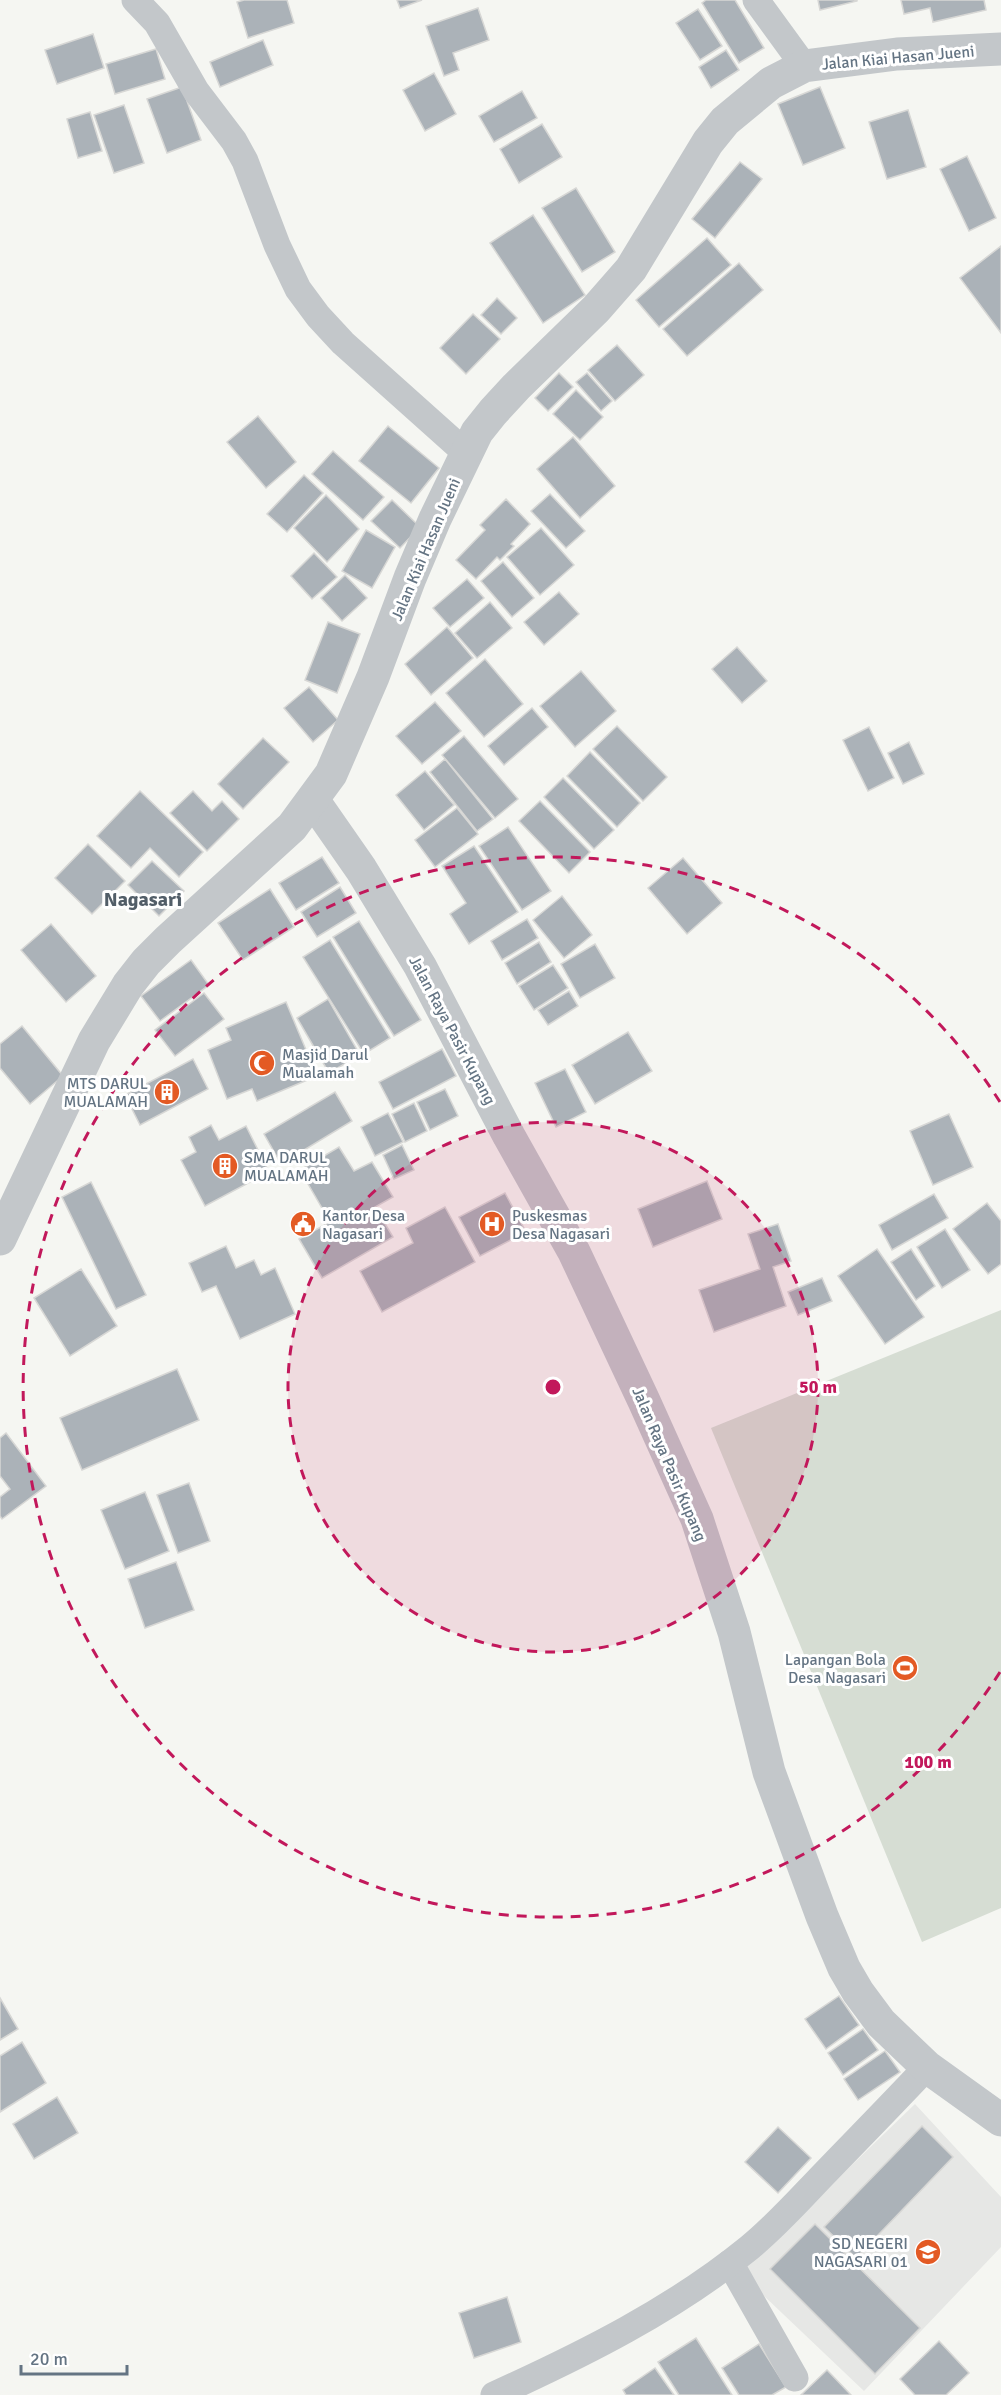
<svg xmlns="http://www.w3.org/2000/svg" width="1001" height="2395" viewBox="0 0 1001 2395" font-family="Signika,sans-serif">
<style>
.built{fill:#e6e7e5;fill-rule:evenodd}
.green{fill:#d6ddd3}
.building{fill:#abb2b8;stroke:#d7d7d5;stroke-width:1.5}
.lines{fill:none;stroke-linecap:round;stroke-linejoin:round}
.minor{stroke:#c3c7ca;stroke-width:27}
.tertiary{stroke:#c3c7ca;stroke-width:33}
.ring{fill:none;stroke:#c2185b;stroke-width:3;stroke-dasharray:10 8}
.labels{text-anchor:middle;stroke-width:6;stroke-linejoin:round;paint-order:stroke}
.street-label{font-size:16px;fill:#647483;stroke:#fff}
.poi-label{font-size:16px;fill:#647483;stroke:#fff;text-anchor:start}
.quarter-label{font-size:20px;font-weight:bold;fill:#525e68;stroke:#fff}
.centre{fill:#c2185b;stroke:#fff;stroke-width:3}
.ring-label{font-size:18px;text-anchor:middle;font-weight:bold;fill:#c2185b;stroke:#fff;stroke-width:6;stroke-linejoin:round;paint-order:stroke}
</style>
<rect width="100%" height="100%" fill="#f5f6f2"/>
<!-- built -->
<path class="built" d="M915 2104 1001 2197V2247L864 2391 740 2273ZM953 2157 856 2258 824 2227ZM815 2225 920 2328 876 2374 770 2270Z"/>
<!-- green -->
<polygon class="green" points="1001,1310 1001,1908 922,1942 711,1428"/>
<!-- building -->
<g class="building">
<polygon points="244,0 287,0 294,23 248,38 237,2"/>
<polygon points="397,0 422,0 400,8"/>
<polygon points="706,0 735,0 764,48 739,63 702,3"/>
<polygon points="818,0 857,0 857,1 820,10"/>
<polygon points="901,0 984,0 986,10 933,22 930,8 904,14"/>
<polygon points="478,8 489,40 453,53 459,70 444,76 426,26"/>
<polygon points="698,9 722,46 700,60 676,23"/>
<polygon points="93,34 104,68 57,84 45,50"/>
<polygon points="263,40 273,65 220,87 210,62"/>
<polygon points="156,49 165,79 115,94 106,64"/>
<polygon points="726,50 739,70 711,88 699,67"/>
<polygon points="434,73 456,114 425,131 403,90"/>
<polygon points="182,87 201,140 167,153 147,99"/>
<polygon points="820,87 845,148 803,165 778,104"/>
<polygon points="522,91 537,118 494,142 479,116"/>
<polygon points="124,105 144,163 114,173 94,115"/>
<polygon points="908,110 926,167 887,179 869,122"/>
<polygon points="90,112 102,151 78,158 67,119"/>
<polygon points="542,124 562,157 519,183 500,149"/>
<polygon points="967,156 996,218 969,231 940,169"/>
<polygon points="740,162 762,179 715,238 692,219"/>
<polygon points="576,188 615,252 582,272 542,208"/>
<polygon points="533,215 585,295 543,323 490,243"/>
<polygon points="707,238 731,265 659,327 636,300"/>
<polygon points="1001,246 1001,333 960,278"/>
<polygon points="739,263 763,290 687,356 663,329"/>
<polygon points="497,298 517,318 501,334 481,315"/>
<polygon points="473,314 500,339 466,374 440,348"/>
<polygon points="617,345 644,375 615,401 588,370"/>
<polygon points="559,373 573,387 548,411 535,398"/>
<polygon points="587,373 612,401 601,411 576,382"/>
<polygon points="576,390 603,417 580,440 553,414"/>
<polygon points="258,416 296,462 266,488 227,442"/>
<polygon points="388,426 439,468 411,503 359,461"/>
<polygon points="573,437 615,486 580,518 537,469"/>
<polygon points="333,451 384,497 363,520 312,474"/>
<polygon points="304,475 323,493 287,532 267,514"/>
<polygon points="550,494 585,531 566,548 531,511"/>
<polygon points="326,495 359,529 327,562 294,528"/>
<polygon points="506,499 530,524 511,544 514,546 500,560 497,557 476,579 456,560 485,530 480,525"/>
<polygon points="392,500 420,527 400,548 371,521"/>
<polygon points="541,528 574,565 540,595 507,557"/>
<polygon points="366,530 395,547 372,588 342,571"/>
<polygon points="314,553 337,577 312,599 291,576"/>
<polygon points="503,562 534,598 512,617 481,581"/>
<polygon points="345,575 367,598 342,621 321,598"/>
<polygon points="467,579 484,598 450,627 433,608"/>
<polygon points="559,592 579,614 544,645 524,622"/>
<polygon points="490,602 512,628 477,658 455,633"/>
<polygon points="328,622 360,634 337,693 305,680"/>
<polygon points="447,627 473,658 431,695 405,664"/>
<polygon points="737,647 767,681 742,703 712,669"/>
<polygon points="485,659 523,704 484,737 446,693"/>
<polygon points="581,671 616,711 575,747 540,706"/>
<polygon points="309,687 338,720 313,742 284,708"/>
<polygon points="435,702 461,731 422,764 396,736"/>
<polygon points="532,708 548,727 504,765 488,746"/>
<polygon points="617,726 667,777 643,801 593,749"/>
<polygon points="869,727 894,778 868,791 843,740"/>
<polygon points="464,736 518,799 495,818 442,755"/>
<polygon points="263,738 289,762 243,809 218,784"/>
<polygon points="909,742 924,774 903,784 888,753"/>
<polygon points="590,752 640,803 617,827 567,776"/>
<polygon points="445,759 493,819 477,831 430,772"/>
<polygon points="425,771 454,805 424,830 396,795"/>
<polygon points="563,778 614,830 594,849 544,797"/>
<polygon points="140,791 203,852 179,877 150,848 131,868 97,836"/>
<polygon points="193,791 212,811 222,801 239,819 207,851 170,813"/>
<polygon points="540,801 590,852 569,873 519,821"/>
<polygon points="457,808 478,834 435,867 415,840"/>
<polygon points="508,827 551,891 522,910 479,846"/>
<polygon points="88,844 125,881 92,914 55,878"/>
<polygon points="474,846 518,912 469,944 450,914 466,903 442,866"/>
<polygon points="322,857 339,883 296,910 279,883"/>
<polygon points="683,858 722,903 687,934 648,888"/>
<polygon points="152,861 184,891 159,916 128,885"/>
<polygon points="340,887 356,913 317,937 301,912"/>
<polygon points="270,889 294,927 243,960 218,923"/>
<polygon points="562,896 592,935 564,958 533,920"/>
<polygon points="527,919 538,938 502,960 491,941"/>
<polygon points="359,921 421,1020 394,1036 333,937"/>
<polygon points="51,924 96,976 66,1002 21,950"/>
<polygon points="330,940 390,1038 364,1054 303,957"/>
<polygon points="539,942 551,962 517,984 505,963"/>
<polygon points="595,944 615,978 580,998 561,964"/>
<polygon points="191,960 209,985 160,1021 141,996"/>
<polygon points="553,965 568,988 534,1010 519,986"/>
<polygon points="569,991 578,1006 548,1025 538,1010"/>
<polygon points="204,993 224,1019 175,1056 155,1030"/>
<polygon points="328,999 360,1055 329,1073 297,1018"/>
<polygon points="286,1002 317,1076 257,1101 252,1089 227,1099 208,1050 231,1040 226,1028"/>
<polygon points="22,1026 63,1076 30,1104 0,1068 0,1044"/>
<polygon points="628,1032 652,1071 595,1104 572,1065"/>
<polygon points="442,1049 456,1076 393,1109 379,1082"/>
<polygon points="193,1059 208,1089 140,1125 125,1095"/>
<polygon points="565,1069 586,1112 556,1127 535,1083"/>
<polygon points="445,1089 458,1116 430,1130 417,1102"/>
<polygon points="335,1092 352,1121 281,1164 264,1134"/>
<polygon points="414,1103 427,1131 405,1142 392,1114"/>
<polygon points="388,1113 403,1142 375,1156 361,1127"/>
<polygon points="949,1114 973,1167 933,1185 910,1131"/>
<polygon points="211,1125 219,1140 246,1126 269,1172 205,1206 181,1160 196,1152 189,1137"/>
<polygon points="402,1145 414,1170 394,1179 383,1155"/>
<polygon points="339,1147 354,1171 372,1162 393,1197 375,1207 393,1237 322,1278 299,1239 330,1222 300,1170"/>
<polygon points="707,1181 722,1219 653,1247 638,1209"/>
<polygon points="91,1182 146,1295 116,1309 62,1197"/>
<polygon points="505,1193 526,1232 480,1256 459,1217"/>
<polygon points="934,1194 948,1218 892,1250 879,1225"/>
<polygon points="987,1203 1001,1221 1001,1264 988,1274 953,1229"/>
<polygon points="445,1207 475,1262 382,1312 360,1271 413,1243 406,1228"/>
<polygon points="778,1224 791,1261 773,1267 786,1306 714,1332 699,1290 760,1269 748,1234"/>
<polygon points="945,1229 970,1270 942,1288 917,1247"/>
<polygon points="226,1246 236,1268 254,1260 261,1275 275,1268 295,1314 240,1339 216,1286 202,1292 189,1263"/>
<polygon points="877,1249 924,1317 885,1344 838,1276"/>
<polygon points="911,1249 935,1286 916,1300 891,1262"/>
<polygon points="81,1269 117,1326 70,1356 34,1298"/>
<polygon points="822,1278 832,1301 798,1315 788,1292"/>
<polygon points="177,1369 199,1420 82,1470 60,1418"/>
<polygon points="6,1433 46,1486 2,1519 0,1516 0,1497 10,1489 0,1476 0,1438"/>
<polygon points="189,1483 210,1541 178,1553 157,1495"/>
<polygon points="145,1492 169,1551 125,1569 101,1510"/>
<polygon points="176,1562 194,1610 145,1628 128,1579"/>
<polygon points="839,1996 859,2025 826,2049 805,2019"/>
<polygon points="0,1998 18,2029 0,2040"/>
<polygon points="863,2029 878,2050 843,2075 828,2053"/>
<polygon points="22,2042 46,2083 0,2112 0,2056"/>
<polygon points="885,2051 900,2072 858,2100 844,2079"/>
<polygon points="57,2097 78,2133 34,2159 13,2124"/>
<polygon points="922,2126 953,2157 856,2258 824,2227"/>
<polygon points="778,2127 811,2158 778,2193 745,2162"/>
<polygon points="815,2224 920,2328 875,2374 770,2269"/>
<polygon points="507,2297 521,2342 474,2358 459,2313"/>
<polygon points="696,2338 732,2395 679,2395 658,2362"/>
<polygon points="939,2341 969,2373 946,2395 915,2395 900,2379"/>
<polygon points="759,2344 786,2387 772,2395 739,2395 722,2368"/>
<polygon points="655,2368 674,2395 626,2395 623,2390"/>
<polygon points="827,2370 851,2395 801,2395"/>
</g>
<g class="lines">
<!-- minor -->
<g class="minor">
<polyline points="135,0 157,23 196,91 234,141 245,161 277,245 298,289 318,316 343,343 466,453"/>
<polyline points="756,0 804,66"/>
<polyline points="730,2263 795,2378"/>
<path d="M494 2395C582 2355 673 2310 749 2248 776 2226 799 2200 823 2175 858 2139 893 2103 927 2067"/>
</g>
<!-- tertiary -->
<g class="tertiary">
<polyline points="313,800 361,869 420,966 509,1136 574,1252 644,1401 697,1519 734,1632 769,1772 822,1916 844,1968 858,1992 881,2023 927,2067 1001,2120"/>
<polyline points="0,1239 94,1041 128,985 146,962 168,940 292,827 331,774 373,677 410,578 435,519 477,432 493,412 516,387 596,309 631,269 708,142 725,121 771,83 804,66 897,54 1001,49"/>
</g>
</g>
<!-- distance rings -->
<circle cx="553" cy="1387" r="265" fill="#c2185b" fill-opacity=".12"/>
<g class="ring">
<circle cx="553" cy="1387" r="265"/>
<path d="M1000 1672A530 530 0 1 1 1000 1102"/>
</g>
<!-- icons -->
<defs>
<g id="mosque-disc" transform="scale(1.35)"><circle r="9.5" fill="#e35a24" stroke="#fff"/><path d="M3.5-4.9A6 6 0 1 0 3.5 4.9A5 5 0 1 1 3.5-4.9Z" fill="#fff"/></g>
<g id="building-disc" transform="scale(1.35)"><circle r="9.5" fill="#e35a24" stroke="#fff"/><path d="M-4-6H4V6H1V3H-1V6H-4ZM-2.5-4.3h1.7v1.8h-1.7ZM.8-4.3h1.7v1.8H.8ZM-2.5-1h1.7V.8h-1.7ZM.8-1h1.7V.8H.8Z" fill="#fff"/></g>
<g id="civic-disc" transform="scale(1.35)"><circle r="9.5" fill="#e35a24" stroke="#fff"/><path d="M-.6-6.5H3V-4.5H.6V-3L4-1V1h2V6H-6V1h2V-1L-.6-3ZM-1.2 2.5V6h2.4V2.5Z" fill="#fff"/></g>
<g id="hospital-disc" transform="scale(1.35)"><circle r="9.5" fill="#e35a24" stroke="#fff"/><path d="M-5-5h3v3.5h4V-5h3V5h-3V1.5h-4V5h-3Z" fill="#fff"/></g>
<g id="stadium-disc" transform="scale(1.35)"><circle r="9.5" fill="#e35a24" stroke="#fff"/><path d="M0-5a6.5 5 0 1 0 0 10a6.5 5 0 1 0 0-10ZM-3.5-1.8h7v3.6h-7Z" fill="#fff"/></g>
<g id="school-disc" transform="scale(1.35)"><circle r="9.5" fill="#e35a24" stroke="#fff"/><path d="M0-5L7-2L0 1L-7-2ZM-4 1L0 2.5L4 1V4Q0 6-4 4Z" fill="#fff"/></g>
</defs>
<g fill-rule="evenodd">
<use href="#mosque-disc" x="262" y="1063"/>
<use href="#building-disc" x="167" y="1092"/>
<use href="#building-disc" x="225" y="1166"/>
<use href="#civic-disc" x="303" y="1224"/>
<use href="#hospital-disc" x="492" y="1224"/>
<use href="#stadium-disc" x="905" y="1668"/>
<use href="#school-disc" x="928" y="2252"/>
</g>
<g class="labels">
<!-- street labels -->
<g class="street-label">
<text transform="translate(898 57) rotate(-5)" y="6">Jalan Kiai Hasan Jueni</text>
<text transform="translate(425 549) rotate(-67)" y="6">Jalan Kiai Hasan Jueni</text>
<text transform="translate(453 1030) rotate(62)" y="6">Jalan Raya Pasir Kupang</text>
<text transform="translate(670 1464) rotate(67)" y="6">Jalan Raya Pasir Kupang</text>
</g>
<!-- poi labels -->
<g class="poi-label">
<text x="282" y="1060">Masjid Darul<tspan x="282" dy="18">Mualamah</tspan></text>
<text x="148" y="1089" text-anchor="end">MTS DARUL<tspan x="148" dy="18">MUALAMAH</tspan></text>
<text x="244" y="1163">SMA DARUL<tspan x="244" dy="18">MUALAMAH</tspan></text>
<text x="322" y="1221">Kantor Desa<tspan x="322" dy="18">Nagasari</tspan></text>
<text x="512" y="1221">Puskesmas<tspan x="512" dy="18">Desa Nagasari</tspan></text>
<text x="886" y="1665" text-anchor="end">Lapangan Bola<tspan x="886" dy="18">Desa Nagasari</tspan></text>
<text x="908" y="2249" text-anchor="end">SD NEGERI<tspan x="908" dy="18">NAGASARI 01</tspan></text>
</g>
<!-- quarter labels -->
<g class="quarter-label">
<text x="143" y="906">Nagasari</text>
</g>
</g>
<circle cx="553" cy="1387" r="9" class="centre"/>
<g class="ring-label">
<text x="818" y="1393">50 m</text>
<text x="928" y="1768">100 m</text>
</g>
<!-- scale -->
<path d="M21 2365v9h106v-9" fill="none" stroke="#647483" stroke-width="3"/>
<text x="30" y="2365" font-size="18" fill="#647483" stroke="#ffffff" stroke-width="4.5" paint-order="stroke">20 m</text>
</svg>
